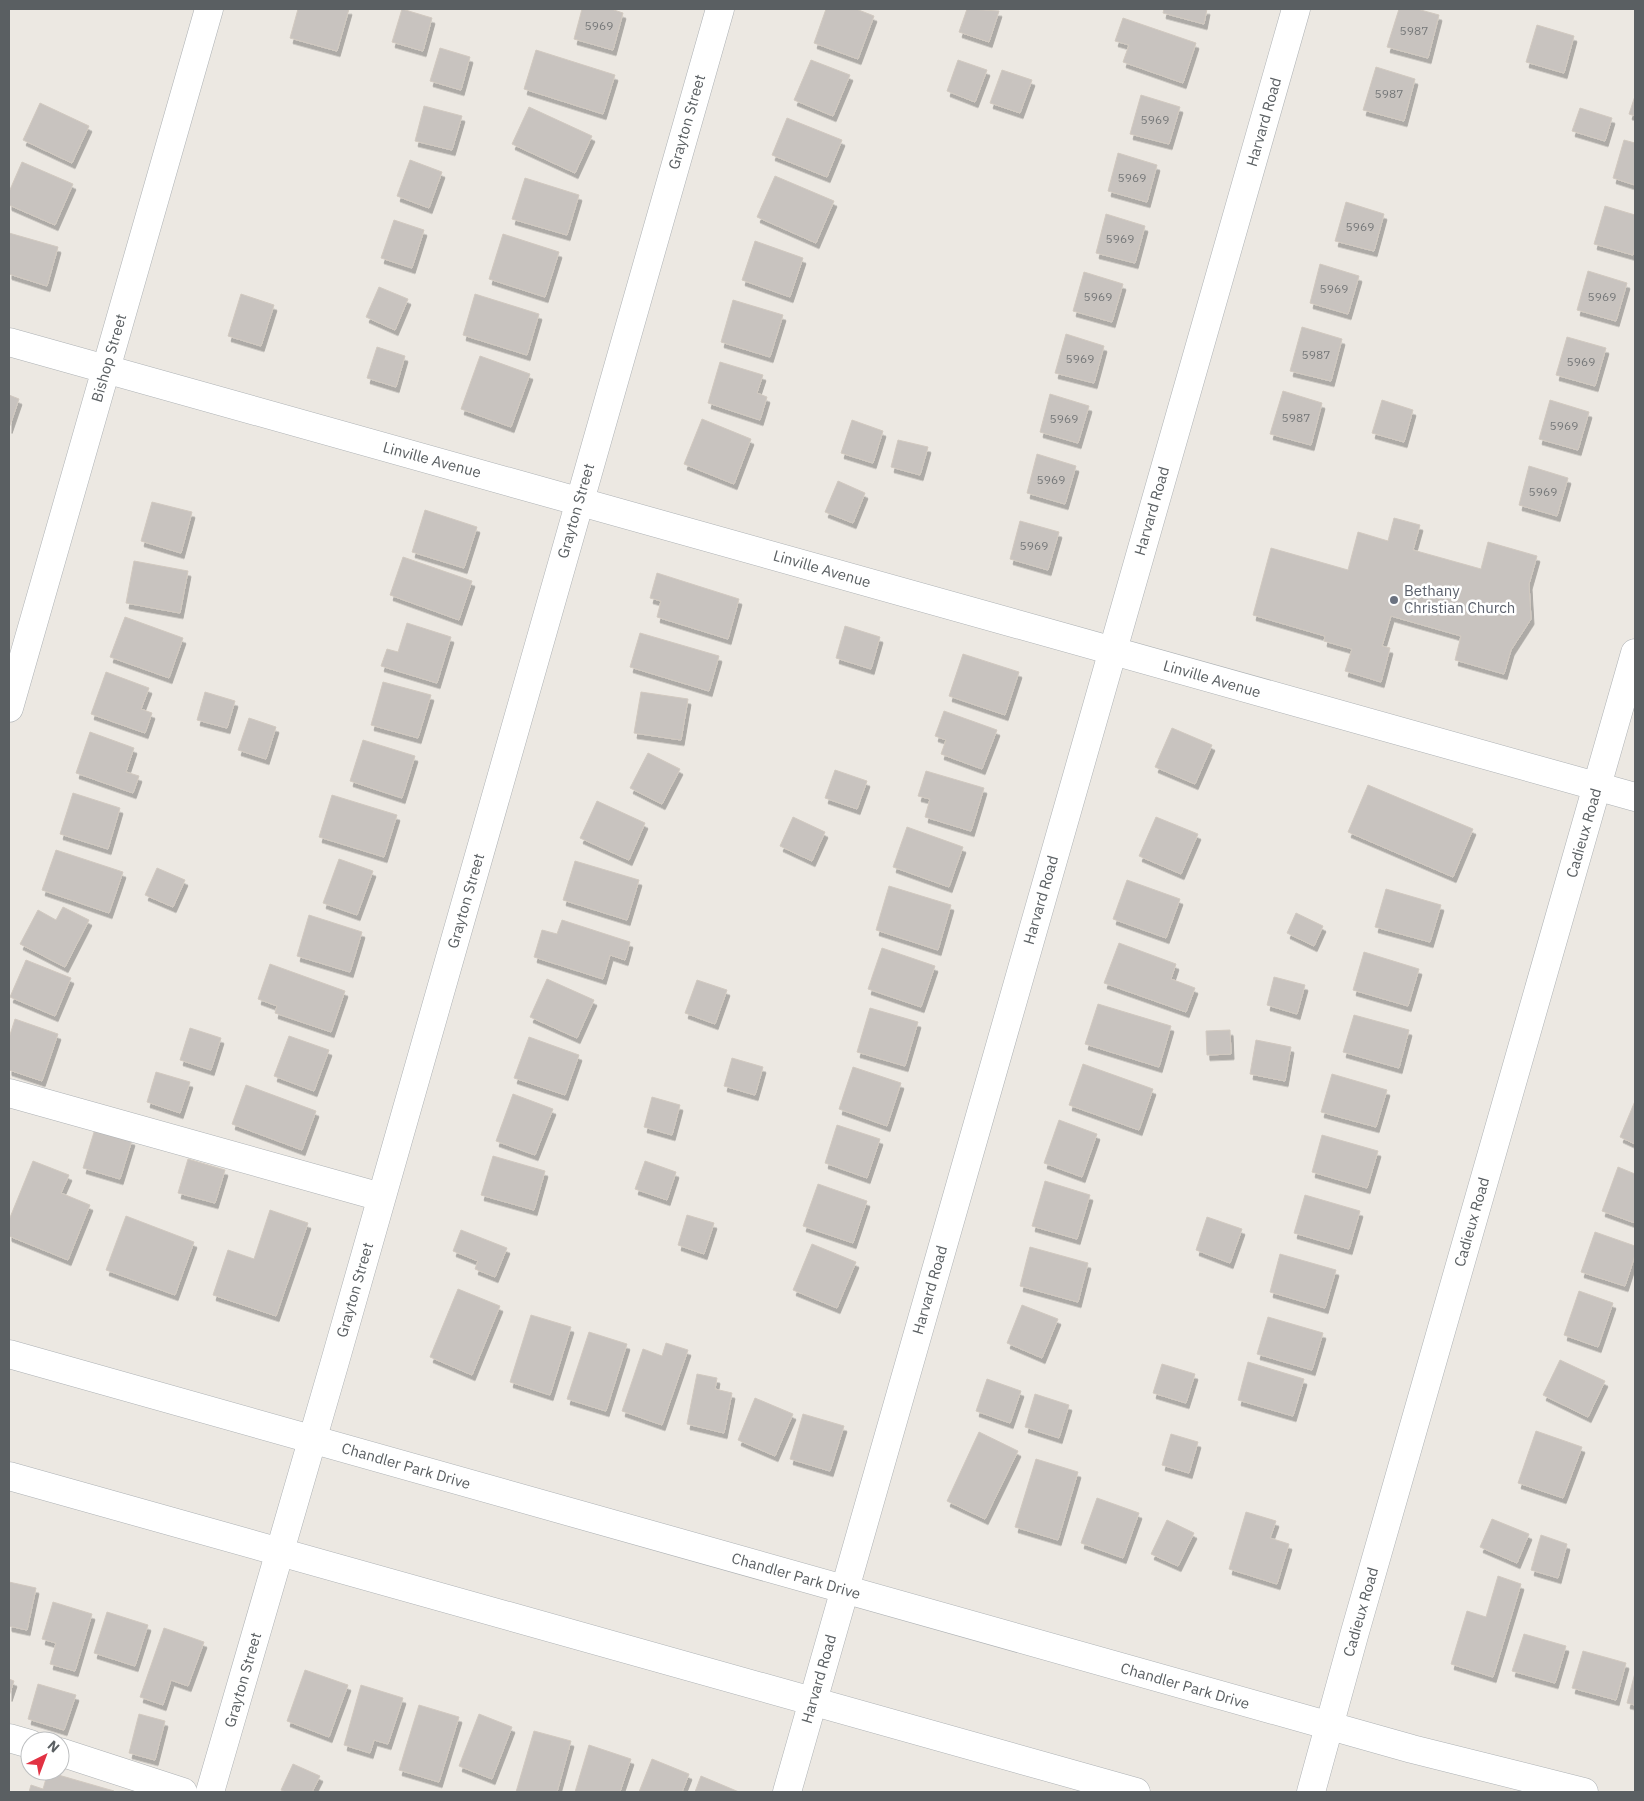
<svg xmlns="http://www.w3.org/2000/svg" width="1644" height="1801" viewBox="0 0 1644 1801" font-family="'IBM Plex Sans',sans-serif">
<style>
.building{fill:#c8c3bf;stroke:#d1c9c0;filter:url(#shadow)}
.lines{fill:none;stroke-linecap:round;stroke-linejoin:round}
.minor-casing{stroke:#adb1b4;stroke-width:29}
.minor{stroke:#fff;stroke-width:28}
.worship-dot{fill:#6b7280;stroke:#fff;stroke-width:2}
.labels{text-anchor:middle;stroke-width:5;stroke-linejoin:round;paint-order:stroke}
.number-label{font-size:12px;fill:#767879}
.street-label{font-size:15px;fill:#5a5f62;stroke:#fff}
.worship-label{font-size:15px;fill:#5b616d;stroke:#fff;text-anchor:start}
</style>
<defs>
<filter id="shadow"><feDropShadow dx="3" dy="5.5" stdDeviation="0" flood-color="#0004"/></filter>
</defs>
<rect width="100%" height="100%" fill="#ece8e2"/>
<!-- building -->
<g class="building">
<polygon points="298,9 349,9 337,51 290,38"/>
<polygon points="402,9 432,18 423,51 392,42"/>
<polygon points="582,9 611,9 623,13 613,50 574,39"/>
<polygon points="826,9 856,9 874,16 858,59 814,43"/>
<polygon points="967,9 999,11 989,42 959,32"/>
<polygon points="1164,9 1207,9 1204,24 1163,13"/>
<polygon points="1399,9 1417,9 1439,15 1428,58 1387,47"/>
<polygon points="1123,18 1196,43 1183,83 1123,62 1129,45 1115,41"/>
<polygon points="1537,25 1574,36 1564,73 1526,62"/>
<polygon points="440,48 470,57 461,90 430,81"/>
<polygon points="536,50 615,75 603,114 524,89"/>
<polygon points="811,60 850,75 833,116 794,100"/>
<polygon points="958,60 987,70 975,102 947,91"/>
<polygon points="1376,67 1415,79 1404,121 1363,110"/>
<polygon points="1002,70 1032,80 1020,113 990,103"/>
<polygon points="1141,95 1180,107 1169,144 1130,134"/>
<polygon points="1635,96 1635,116 1629,114"/>
<polygon points="40,103 89,126 72,163 23,140"/>
<polygon points="424,106 462,116 452,150 415,141"/>
<polygon points="529,107 592,136 575,173 512,144"/>
<polygon points="1580,108 1612,118 1605,141 1572,131"/>
<polygon points="787,118 842,140 827,177 772,155"/>
<polygon points="1624,140 1635,143 1635,185 1613,178"/>
<polygon points="1118,153 1157,165 1147,202 1108,191"/>
<polygon points="410,160 442,172 429,208 397,196"/>
<polygon points="22,162 73,184 55,225 9,205 9,192"/>
<polygon points="775,176 834,201 816,243 757,217"/>
<polygon points="525,178 579,195 567,235 512,219"/>
<polygon points="1346,202 1384,214 1374,251 1335,241"/>
<polygon points="1605,206 1635,215 1635,246 1633,255 1594,244"/>
<polygon points="1106,214 1145,226 1135,263 1096,253"/>
<polygon points="394,220 424,230 412,268 381,258"/>
<polygon points="9,233 58,247 47,286 9,274"/>
<polygon points="503,234 559,252 545,297 489,279"/>
<polygon points="755,241 803,258 790,297 742,280"/>
<polygon points="1320,264 1359,276 1348,314 1310,303"/>
<polygon points="1588,271 1627,283 1616,321 1577,310"/>
<polygon points="1084,272 1123,284 1112,322 1073,311"/>
<polygon points="379,287 408,299 395,330 366,317"/>
<polygon points="241,294 274,305 261,346 228,336"/>
<polygon points="475,294 539,314 527,355 463,335"/>
<polygon points="733,300 783,315 770,357 721,342"/>
<polygon points="1302,327 1342,339 1331,381 1290,371"/>
<polygon points="1066,334 1104,346 1094,383 1055,373"/>
<polygon points="1567,337 1606,348 1595,386 1556,375"/>
<polygon points="377,347 405,356 396,387 367,378"/>
<polygon points="480,356 530,374 511,427 461,409"/>
<polygon points="720,362 763,375 757,393 767,397 760,420 708,403"/>
<polygon points="1283,391 1322,403 1311,445 1270,434"/>
<polygon points="1050,394 1089,406 1078,443 1040,432"/>
<polygon points="9,395 19,399 9,428"/>
<polygon points="1382,400 1413,410 1404,442 1372,433"/>
<polygon points="1550,400 1589,412 1578,450 1539,439"/>
<polygon points="702,419 751,439 734,484 684,464"/>
<polygon points="852,420 883,431 873,463 841,453"/>
<polygon points="898,440 928,447 920,475 891,467"/>
<polygon points="1037,454 1076,466 1065,504 1027,493"/>
<polygon points="1529,466 1568,478 1557,516 1519,505"/>
<polygon points="838,481 865,493 853,523 825,512"/>
<polygon points="152,502 192,512 181,553 141,541"/>
<polygon points="425,510 477,527 464,568 412,552"/>
<polygon points="1394,518 1420,525 1413,550 1481,569 1488,542 1537,556 1529,584 1531,619 1511,650 1504,674 1455,660 1461,636 1391,616 1382,646 1390,648 1381,682 1345,671 1352,649 1324,641 1325,636 1253,615 1271,548 1348,570 1358,532 1388,541"/>
<polygon points="1020,521 1059,532 1048,570 1010,559"/>
<polygon points="403,557 472,581 459,620 390,595"/>
<polygon points="134,561 188,571 180,613 126,603"/>
<polygon points="657,573 739,599 728,639 657,617 661,601 650,598"/>
<polygon points="125,617 183,638 169,678 110,657"/>
<polygon points="407,623 451,637 437,683 381,666 387,649 398,652"/>
<polygon points="845,626 880,637 871,669 836,658"/>
<polygon points="640,633 719,656 709,691 630,667"/>
<polygon points="963,654 1019,672 1005,715 949,696"/>
<polygon points="106,672 149,688 141,709 152,713 145,733 91,714"/>
<polygon points="383,682 431,695 418,738 371,725"/>
<polygon points="205,692 235,701 227,728 197,720"/>
<polygon points="641,692 688,699 681,740 634,733"/>
<polygon points="944,711 997,730 982,769 941,754 946,740 935,736"/>
<polygon points="249,718 276,727 266,759 238,750"/>
<polygon points="1172,728 1212,745 1195,784 1155,767"/>
<polygon points="90,732 134,748 126,772 139,776 133,793 76,773"/>
<polygon points="363,740 415,756 402,798 350,781"/>
<polygon points="648,753 680,769 662,804 630,788"/>
<polygon points="835,770 867,781 857,809 825,798"/>
<polygon points="926,771 984,788 971,831 925,817 930,799 918,796"/>
<polygon points="1368,785 1473,829 1453,877 1348,832"/>
<polygon points="73,793 120,808 108,849 60,834"/>
<polygon points="332,795 397,815 384,857 319,837"/>
<polygon points="597,801 645,823 629,860 580,838"/>
<polygon points="793,817 825,832 812,861 780,846"/>
<polygon points="1156,817 1198,834 1181,874 1139,856"/>
<polygon points="907,827 963,847 949,887 893,867"/>
<polygon points="56,850 123,872 109,913 42,890"/>
<polygon points="339,859 373,871 357,915 323,903"/>
<polygon points="575,861 639,880 627,920 563,900"/>
<polygon points="157,868 185,880 173,907 145,895"/>
<polygon points="1127,880 1180,899 1166,938 1113,919"/>
<polygon points="889,886 951,905 938,950 876,930"/>
<polygon points="1386,889 1441,905 1430,942 1375,927"/>
<polygon points="63,907 89,920 65,967 20,944 38,910 56,920"/>
<polygon points="1296,913 1323,926 1314,946 1287,933"/>
<polygon points="309,915 362,932 350,972 297,956"/>
<polygon points="562,920 630,942 625,960 610,955 603,979 534,957 542,930 557,934"/>
<polygon points="1119,943 1176,964 1171,979 1195,988 1186,1012 1104,983"/>
<polygon points="882,948 935,966 921,1007 868,989"/>
<polygon points="1364,952 1419,969 1408,1006 1353,990"/>
<polygon points="26,960 71,978 55,1016 10,997"/>
<polygon points="270,964 345,991 331,1032 275,1013 277,1006 258,999"/>
<polygon points="1274,977 1305,985 1297,1014 1267,1005"/>
<polygon points="547,979 594,1000 577,1038 530,1017"/>
<polygon points="697,980 727,990 715,1024 685,1013"/>
<polygon points="1098,1004 1171,1026 1159,1067 1085,1044"/>
<polygon points="870,1008 918,1022 905,1066 857,1052"/>
<polygon points="1354,1015 1409,1030 1399,1068 1343,1052"/>
<polygon points="15,1019 58,1034 42,1081 9,1070 9,1038"/>
<polygon points="190,1028 221,1038 211,1070 180,1060"/>
<polygon points="1230,1030 1231,1054 1207,1055 1206,1031"/>
<polygon points="289,1036 329,1050 314,1091 274,1076"/>
<polygon points="529,1037 579,1055 565,1095 514,1078"/>
<polygon points="1256,1040 1291,1047 1285,1081 1250,1074"/>
<polygon points="732,1058 763,1067 755,1095 724,1086"/>
<polygon points="1083,1064 1153,1089 1139,1130 1069,1105"/>
<polygon points="853,1067 901,1083 887,1126 839,1109"/>
<polygon points="156,1072 190,1082 180,1113 147,1102"/>
<polygon points="1332,1074 1387,1090 1376,1127 1321,1112"/>
<polygon points="246,1085 316,1111 302,1150 232,1124"/>
<polygon points="513,1094 553,1109 535,1155 496,1141"/>
<polygon points="652,1097 680,1105 672,1135 644,1127"/>
<polygon points="1635,1101 1635,1144 1620,1137"/>
<polygon points="1059,1120 1097,1134 1082,1177 1044,1163"/>
<polygon points="837,1125 880,1139 867,1178 825,1163"/>
<polygon points="95,1129 132,1140 120,1179 83,1168"/>
<polygon points="1322,1135 1378,1151 1367,1188 1312,1172"/>
<polygon points="493,1156 545,1171 534,1210 481,1195"/>
<polygon points="188,1159 225,1170 215,1203 178,1193"/>
<polygon points="33,1161 69,1175 61,1193 90,1205 68,1260 9,1236 9,1220"/>
<polygon points="645,1161 676,1172 667,1200 635,1189"/>
<polygon points="1618,1167 1635,1174 1635,1223 1602,1211"/>
<polygon points="1045,1181 1090,1195 1077,1239 1032,1226"/>
<polygon points="818,1184 867,1201 853,1243 803,1226"/>
<polygon points="1305,1195 1360,1211 1349,1249 1294,1233"/>
<polygon points="270,1210 308,1223 276,1316 213,1295 228,1250 254,1259"/>
<polygon points="687,1215 714,1223 704,1254 678,1245"/>
<polygon points="126,1216 194,1242 175,1295 106,1270"/>
<polygon points="1207,1217 1242,1229 1230,1263 1196,1250"/>
<polygon points="461,1230 507,1248 495,1277 475,1269 478,1261 453,1251"/>
<polygon points="1595,1232 1635,1246 1635,1255 1625,1286 1581,1272"/>
<polygon points="812,1244 856,1262 837,1308 793,1290"/>
<polygon points="1030,1247 1088,1263 1078,1302 1020,1286"/>
<polygon points="1280,1254 1336,1270 1325,1308 1270,1292"/>
<polygon points="458,1289 500,1306 472,1375 430,1357"/>
<polygon points="1579,1291 1613,1303 1598,1347 1564,1335"/>
<polygon points="1022,1305 1058,1319 1042,1358 1007,1343"/>
<polygon points="531,1315 571,1327 550,1395 510,1382"/>
<polygon points="1268,1317 1323,1333 1312,1370 1257,1354"/>
<polygon points="589,1332 627,1344 606,1411 567,1399"/>
<polygon points="666,1343 688,1350 662,1425 622,1411 643,1349 662,1356"/>
<polygon points="1560,1360 1605,1381 1588,1417 1543,1395"/>
<polygon points="1248,1362 1304,1379 1293,1416 1238,1400"/>
<polygon points="1162,1364 1195,1374 1186,1403 1153,1393"/>
<polygon points="697,1374 717,1378 715,1389 732,1393 724,1433 687,1424"/>
<polygon points="987,1379 1021,1391 1010,1423 976,1411"/>
<polygon points="1035,1394 1069,1405 1059,1438 1025,1427"/>
<polygon points="755,1398 793,1414 775,1456 738,1440"/>
<polygon points="803,1414 844,1426 830,1471 790,1459"/>
<polygon points="1536,1431 1582,1447 1563,1498 1518,1483"/>
<polygon points="979,1432 1018,1451 985,1519 947,1501"/>
<polygon points="1171,1434 1198,1442 1189,1473 1162,1465"/>
<polygon points="1036,1459 1078,1472 1058,1540 1015,1527"/>
<polygon points="1097,1498 1139,1513 1123,1558 1081,1543"/>
<polygon points="1246,1512 1276,1521 1270,1538 1289,1544 1277,1584 1229,1569"/>
<polygon points="1492,1519 1529,1534 1517,1563 1480,1547"/>
<polygon points="1167,1520 1194,1533 1178,1566 1151,1554"/>
<polygon points="1541,1535 1567,1544 1558,1578 1531,1570"/>
<polygon points="1498,1576 1521,1584 1493,1677 1451,1664 1467,1611 1486,1617"/>
<polygon points="9,1582 36,1588 27,1630 9,1626"/>
<polygon points="53,1602 92,1614 75,1671 50,1664 56,1643 42,1639"/>
<polygon points="107,1612 148,1625 135,1666 94,1653"/>
<polygon points="164,1628 204,1642 188,1686 171,1680 163,1705 140,1697"/>
<polygon points="1524,1634 1566,1646 1555,1683 1512,1671"/>
<polygon points="1583,1651 1626,1663 1616,1700 1572,1688"/>
<polygon points="305,1670 348,1685 329,1737 287,1721"/>
<polygon points="1635,1673 1635,1705 1627,1703"/>
<polygon points="9,1679 14,1681 9,1696"/>
<polygon points="38,1684 76,1695 64,1730 28,1719"/>
<polygon points="361,1685 403,1698 388,1744 374,1740 370,1753 344,1745"/>
<polygon points="419,1705 459,1717 439,1782 399,1770"/>
<polygon points="139,1714 165,1721 155,1760 129,1753"/>
<polygon points="479,1714 512,1727 492,1779 459,1766"/>
<polygon points="534,1731 571,1741 557,1792 516,1792"/>
<polygon points="589,1745 631,1759 620,1792 575,1792"/>
<polygon points="652,1759 689,1774 682,1792 639,1792"/>
<polygon points="293,1764 320,1776 312,1792 286,1792 281,1790"/>
<polygon points="48,1772 114,1791 114,1792 29,1792 31,1785 43,1789"/>
<polygon points="701,1776 739,1792 695,1792"/>
</g>
<g class="lines">
<!-- minor casing -->
<g class="minor-casing">
<g id="minor">
<polyline points="9,342 1635,797"/>
<polyline points="9,708 209,9"/>
<polyline points="9,1093 381,1197"/>
<polyline points="9,1354 1412,1749 1584,1792"/>
<polyline points="9,1476 1136,1792"/>
<polyline points="9,1738 30,1744"/>
<polyline points="60,1752 183,1792"/>
<polyline points="210,1792 334,1365 720,9"/>
<polyline points="787,1792 1296,9"/>
<polyline points="1311,1792 1355,1632 1635,653"/>
</g>
</g>
<!-- minor -->
<use href="#minor" class="minor"/>
</g>
<!-- markers -->
<circle class="worship-dot" cx="1394" cy="600" r="5"/>
<g class="labels">
<!-- number labels -->
<g class="number-label">
<text x="599" y="30">5969</text>
<text x="1414" y="35">5987</text>
<text x="1389" y="98">5987</text>
<text x="1155" y="124">5969</text>
<text x="1132" y="182">5969</text>
<text x="1360" y="231">5969</text>
<text x="1120" y="243">5969</text>
<text x="1334" y="293">5969</text>
<text x="1098" y="301">5969</text>
<text x="1602" y="301">5969</text>
<text x="1316" y="359">5987</text>
<text x="1080" y="363">5969</text>
<text x="1581" y="366">5969</text>
<text x="1296" y="422">5987</text>
<text x="1064" y="423">5969</text>
<text x="1564" y="430">5969</text>
<text x="1051" y="484">5969</text>
<text x="1543" y="496">5969</text>
<text x="1034" y="550">5969</text>
</g>
<!-- street labels -->
<g class="street-label">
<text transform="translate(687 122) rotate(-74)" y="5">Grayton Street</text>
<text transform="translate(1264 122) rotate(-74)" y="5">Harvard Road</text>
<text transform="translate(109 358) rotate(-74)" y="5">Bishop Street</text>
<text transform="translate(432 460) rotate(15)" y="5">Linville Avenue</text>
<text transform="translate(576 511) rotate(-74)" y="5">Grayton Street</text>
<text transform="translate(1152 511) rotate(-74)" y="5">Harvard Road</text>
<text transform="translate(822 569) rotate(16)" y="5">Linville Avenue</text>
<text transform="translate(1212 679) rotate(16)" y="5">Linville Avenue</text>
<text transform="translate(1584 833) rotate(-74)" y="5">Cadieux Road</text>
<text transform="translate(1041 900) rotate(-74)" y="5">Harvard Road</text>
<text transform="translate(466 901) rotate(-74)" y="5">Grayton Street</text>
<text transform="translate(1472 1222) rotate(-74)" y="5">Cadieux Road</text>
<text transform="translate(355 1290) rotate(-74)" y="5">Grayton Street</text>
<text transform="translate(930 1290) rotate(-74)" y="5">Harvard Road</text>
<text transform="translate(406 1466) rotate(16)" y="5">Chandler Park Drive</text>
<text transform="translate(796 1576) rotate(16)" y="5">Chandler Park Drive</text>
<text transform="translate(1361 1612) rotate(-74)" y="5">Cadieux Road</text>
<text transform="translate(819 1679) rotate(-74)" y="5">Harvard Road</text>
<text transform="translate(243 1680) rotate(-74)" y="5">Grayton Street</text>
<text transform="translate(1185 1686) rotate(16)" y="5">Chandler Park Drive</text>
</g>
<!-- worship labels -->
<g class="worship-label">
<text x="1404" y="596">Bethany<tspan x="1404" dy="17">Christian Church</tspan></text>
</g>
</g>
<!-- border -->
<rect width="1644" height="1801" fill="none" stroke="#5a5f62" stroke-width="20"/>
<!-- north arrow -->
<g transform="translate(45 1756) rotate(42)"><circle r="24" fill="#ffffff" stroke="#bdbfc0"/>
<path d="M0-4L9 19L0 12L-9 19Z" fill="#e23243"/>
<text y="-8" font-size="14" font-weight="bold" text-anchor="middle" fill="#5a5f62">N</text>
</g>
</svg>
